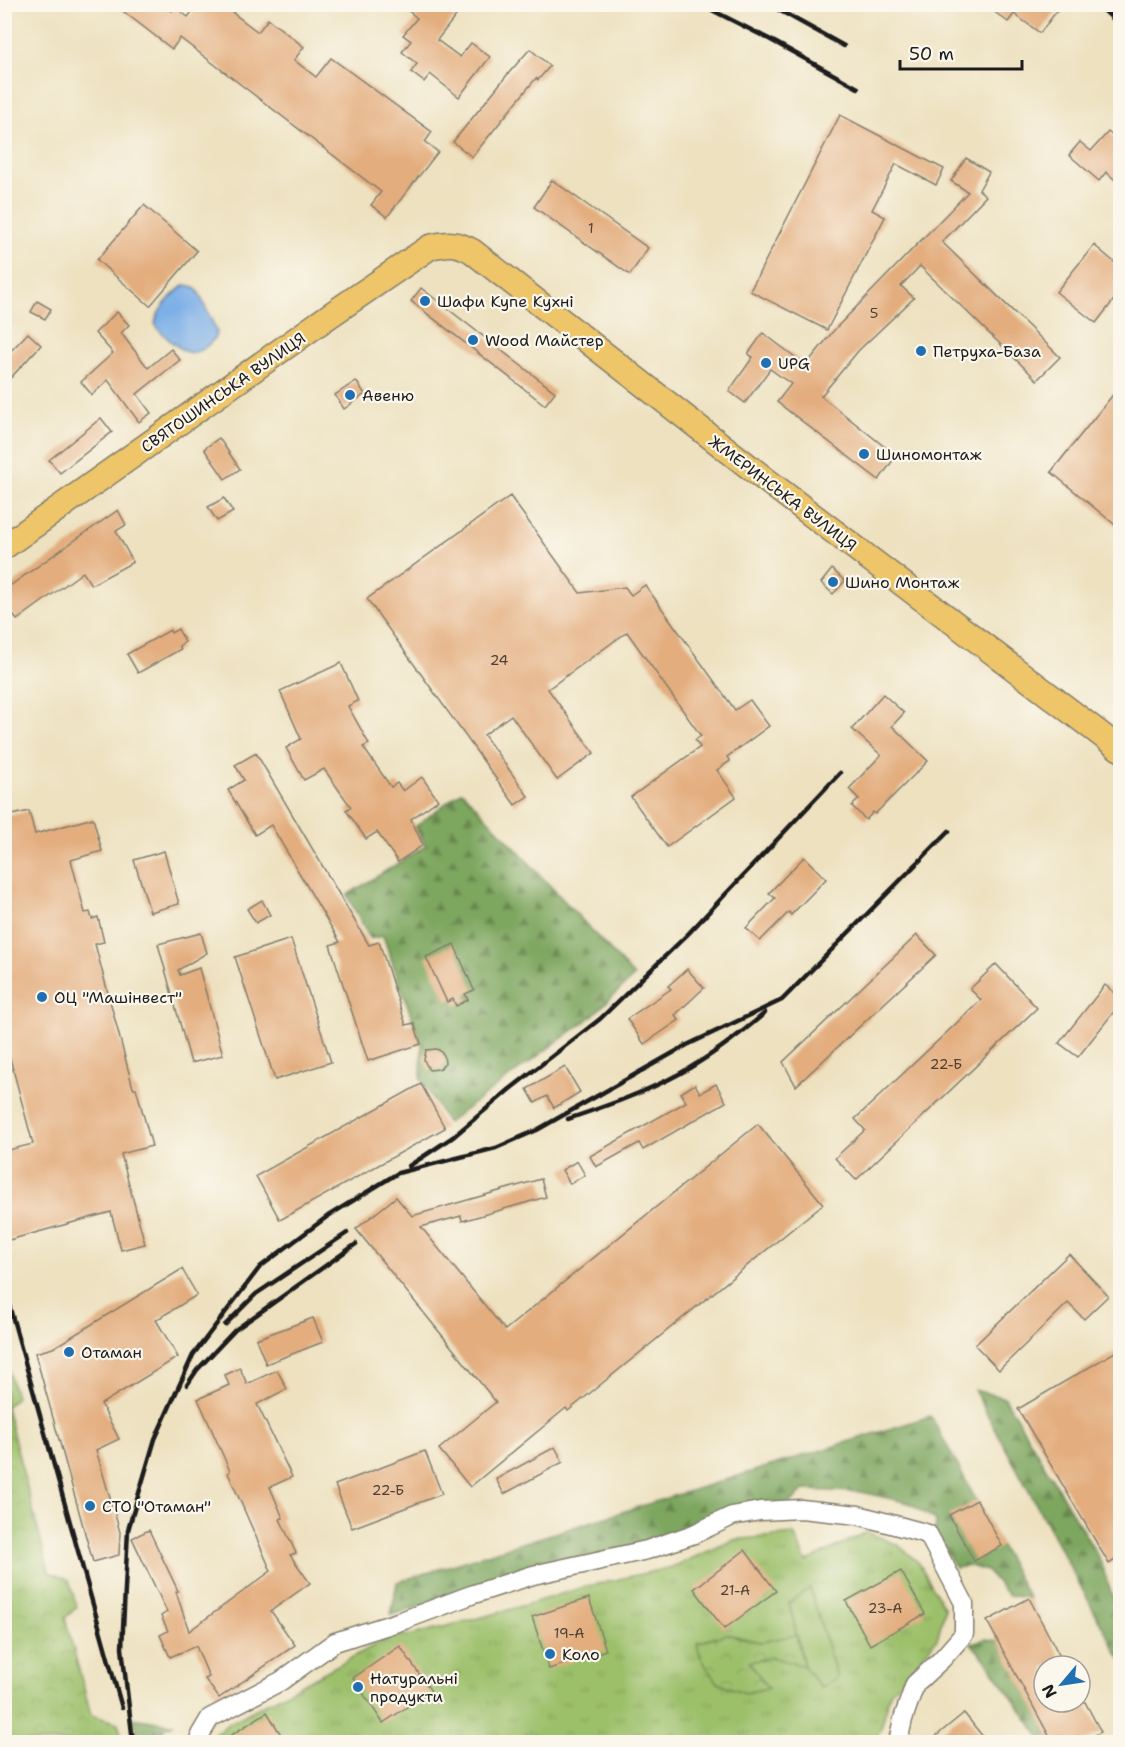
<svg xmlns="http://www.w3.org/2000/svg" width="1125" height="1747" viewBox="0 0 1125 1747" font-family="'Shantell Sans',sans-serif">
<style>
.grass{fill:url(#grass-tufts);stroke:#5c6e43;stroke-width:1.5}
.forest{fill:url(#forest-firs);stroke:#4c613d;stroke-width:1.5}
.park{fill:url(#park-crowns);stroke:#5c6e43;stroke-width:1.5}
.garden{fill:#9cc06a;stroke:#5c6e43;stroke-width:1.5}
.water{fill:#7aaee7;stroke:#4b6582;stroke-width:1.5}
.building{fill:#e3ad7e}
.lines{fill:none;stroke-linecap:round;stroke-linejoin:round}
.minor-casing{stroke:#847e6e;stroke-width:21}
.major-casing{stroke:#847e6e;stroke-width:27}
.minor{stroke:#fff;stroke-width:18}
.major{stroke:#eec569;stroke-width:24}
.rail{stroke:#1c1c1c;stroke-width:4.5}
.poi-dot{fill:#1f6fb2;stroke:#fbf7ec;stroke-width:2}
.labels{text-anchor:middle;stroke-width:4.5;stroke-linejoin:round;paint-order:stroke}
.number-label{font-size:14px;fill:#4e4034}
.poi-label{font-size:16px;fill:#1c1c1c;stroke:#fbf7ec;text-anchor:start}
.street-label{font-size:16px;fill:#1c1c1c;stroke:#fbf7ec}
</style>
<defs>
<pattern id="grass-tufts" width="24" height="20" patternUnits="userSpaceOnUse" patternTransform="scale(1.5)"><rect width="24" height="20" fill="#9cc06a"/><path d="M3 7l-1-3M5 7V3M7 7l1-3M15 17l-1-3M17 17v-4M19 17l1-3" fill="none" stroke="#86a45b"/></pattern>
<pattern id="forest-firs" width="22" height="20" patternUnits="userSpaceOnUse" patternTransform="scale(1.5)"><rect width="22" height="20" fill="#7da65e"/><path d="M5 1l3.5 6h-7zM16 11l3.5 6h-7z" fill="#66864d"/></pattern>
<pattern id="park-crowns" width="20" height="18" patternUnits="userSpaceOnUse" patternTransform="scale(1.5)"><rect width="20" height="18" fill="#9cc06a"/><path d="M2 6a3 3 0 1 1 6 0M12 15a3 3 0 1 1 6 0" fill="none" stroke="#86a45b"/></pattern>
</defs>
<rect width="100%" height="100%" fill="#fbf7ec"/>
<filter id="ink" filterUnits="userSpaceOnUse"><feTurbulence type="fractalNoise" baseFrequency=".0167" numOctaves="2"/><feDisplacementMap in="SourceGraphic" scale="12" xChannelSelector="R" yChannelSelector="G"/><feConvolveMatrix kernelMatrix="1 2 1 2 8 2 1 2 1" color-interpolation-filters="sRGB"/></filter>
<filter id="wash" filterUnits="userSpaceOnUse"><feTurbulence type="fractalNoise" baseFrequency=".008" numOctaves="4" result="noise"/><feDisplacementMap in="SourceGraphic" scale="24" xChannelSelector="R" yChannelSelector="G"/><feGaussianBlur stdDeviation="1.35" result="paint"/><feColorMatrix in="noise" values="0 0 0 0 0 0 0 0 0 0 0 0 0 0 0 0 0 1.4 0 .05"/><feComposite in="paint" operator="in"/></filter>
<g filter="url(#wash)">
<rect width="100%" height="100%" fill="#ede1c0"/>
<!-- grass -->
<polygon class="grass" points="867,1532 898,1545 919,1563 945,1609 937,1639 890,1693 882,1725 875,1742 207,1742 207,1740 228,1724 390,1637 412,1635 502,1612 584,1587 672,1567 734,1540 794,1534 806,1562"/>
<!-- forest -->
<g class="forest">
<polygon points="462,791 634,976 591,1017 447,1123 421,1079 422,1046 383,936 370,939 347,895 426,846 415,827"/>
<polygon points="974,1390 1005,1398 1100,1560 1120,1619 1120,1659"/>
<polygon points="931,1416 1029,1598 1008,1595 987,1571 970,1566 955,1568 935,1533 936,1520 909,1503 861,1492 803,1490 784,1510 686,1530 391,1615 397,1582"/>
<polygon points="986,1639 999,1641 1053,1742 1040,1742 1041,1738 987,1662 971,1643"/>
<polygon points="132,1718 173,1724 162,1729 171,1742 139,1742"/>
</g>
<!-- park -->
<g class="park">
<polygon points="5,1358 16,1397 6,1407 49,1572 69,1580 77,1607 65,1618 91,1715 118,1723 123,1742 5,1742"/>
<polygon points="727,1634 759,1642 796,1635 804,1666 771,1657 749,1662 768,1688 745,1693 716,1682 700,1656 697,1643"/>
</g>
<!-- garden -->
<polygon class="garden" points="810,1588 837,1678 820,1688 804,1666 789,1603"/>
<!-- water -->
<path class="water" d="M185 285 192 286 198 291 217 332C214 343 199 355 187 352 179 349 159 332 155 324 156 311 174 292 185 285Z"/>
<g id="blocks">
<!-- building -->
<g class="building">
<polygon points="114,4 164,4 172,11 175,7 188,17 198,4 239,4 233,13 258,32 268,19 304,47 294,60 316,77 331,58 432,132 425,142 438,152 387,217 371,205 381,192 180,38 172,49"/>
<polygon points="400,4 448,4 459,12 437,40 460,57 471,43 490,57 459,97 430,74 424,82 411,72 417,64 402,52 411,41 403,35 417,18"/>
<polygon points="984,4 1062,4 1040,33 1014,14 1008,22"/>
<polygon points="530,49 550,66 538,80 536,78 472,157 453,142 507,75"/>
<polygon points="840,115 944,169 936,185 896,164 872,210 885,217 827,330 750,291"/>
<polygon points="1108,132 1120,142 1120,184 1106,172 1099,181 1069,155 1080,142 1091,151"/>
<polygon points="966,158 989,172 979,190 986,196 942,242 1060,357 1037,380 920,266 901,286 914,298 859,350 821,396 896,456 879,480 777,402 791,384 770,369 745,403 729,391 753,357 748,354 763,333 806,365 835,329 968,192 951,181"/>
<polygon points="552,180 648,248 630,275 534,207"/>
<polygon points="144,205 197,251 150,306 97,260"/>
<polygon points="1094,245 1120,267 1120,292 1096,323 1056,292"/>
<polygon points="421,288 555,392 545,405 411,301"/>
<polygon points="37,301 51,309 45,319 31,312"/>
<polygon points="117,312 129,325 121,333 148,368 171,349 180,360 137,394 151,413 139,422 108,380 92,395 81,382 113,353 95,333"/>
<polygon points="28,333 41,345 4,385 4,358"/>
<polygon points="356,381 365,394 344,409 335,395"/>
<polygon points="1120,386 1120,529 1051,472"/>
<polygon points="101,418 112,432 60,473 49,460"/>
<polygon points="219,438 240,469 225,479 204,449"/>
<polygon points="510,496 580,593 625,587 631,595 645,585 735,710 750,700 769,726 727,757 730,761 717,770 736,797 667,847 631,797 700,747 695,740 701,736 627,632 548,689 594,753 557,780 511,715 484,735 528,796 515,805 367,599"/>
<polygon points="224,498 233,512 217,521 208,507"/>
<polygon points="118,510 126,525 116,531 133,562 91,585 83,572 17,620 4,603 4,590"/>
<polygon points="832,569 845,581 833,594 821,583"/>
<polygon points="178,629 185,642 179,646 181,649 138,673 127,654 170,630 171,633"/>
<polygon points="341,663 358,701 348,706 369,744 363,747 391,787 397,783 403,791 422,777 438,800 411,819 423,845 398,862 377,832 366,839 346,810 351,807 324,769 304,780 286,748 301,739 280,691"/>
<polygon points="883,694 904,713 892,726 928,761 875,814 873,812 866,820 852,806 859,799 849,789 881,755 852,729"/>
<polygon points="256,753 369,945 379,942 406,1025 414,1023 421,1044 368,1061 330,945 340,942 271,825 255,835 228,790 244,780 235,765"/>
<polygon points="29,811 35,834 93,818 102,851 71,860 85,913 90,912 92,919 98,917 104,942 95,944 133,1088 136,1088 152,1146 121,1154 145,1244 121,1250 111,1212 9,1240 4,1221 4,1151 33,1144 4,1036 4,817"/>
<polygon points="164,851 179,904 150,912 134,860"/>
<polygon points="804,857 826,879 791,915 789,912 760,941 746,928 775,898 769,893"/>
<polygon points="262,900 270,915 256,923 247,909"/>
<polygon points="201,933 207,953 178,970 180,975 199,968 223,1055 191,1063 158,944"/>
<polygon points="917,935 936,955 796,1086 783,1062"/>
<polygon points="291,939 331,1062 275,1080 235,957"/>
<polygon points="454,944 474,990 465,994 468,1000 456,1006 453,999 447,1002 426,957"/>
<polygon points="996,964 1037,1008 856,1180 835,1158 865,1130 855,1119 981,1000 970,989"/>
<polygon points="687,969 704,988 675,1015 679,1020 644,1044 627,1019 671,989 668,986"/>
<polygon points="1105,985 1120,997 1120,1004 1078,1057 1059,1043"/>
<polygon points="436,1049 439,1050 444,1055 445,1063 440,1069 429,1070 424,1060 426,1050"/>
<polygon points="565,1067 580,1092 554,1108 547,1096 535,1103 527,1089"/>
<polygon points="421,1084 445,1128 280,1220 256,1176"/>
<polygon points="695,1084 700,1093 716,1084 726,1102 643,1150 639,1143 596,1167 590,1156 686,1102 681,1093"/>
<polygon points="758,1124 823,1204 568,1411 566,1408 470,1487 439,1449 496,1402 356,1229 396,1197 412,1216 541,1179 546,1197 462,1221 461,1216 421,1227 505,1330"/>
<polygon points="577,1161 585,1175 570,1184 562,1170"/>
<polygon points="1069,1254 1108,1296 1084,1319 1068,1303 999,1370 975,1345"/>
<polygon points="182,1269 197,1295 156,1320 178,1357 101,1404 119,1439 96,1450 120,1532 119,1555 93,1562 35,1353 53,1348"/>
<polygon points="313,1318 323,1342 266,1364 256,1339"/>
<polygon points="1120,1349 1120,1557 1109,1564 1018,1409"/>
<polygon points="240,1368 247,1384 277,1370 287,1389 257,1404 292,1477 270,1487 283,1518 280,1519 296,1553 290,1555 310,1583 271,1611 295,1645 219,1698 205,1679 209,1677 196,1646 170,1657 160,1635 168,1631 161,1616 167,1612 132,1538 149,1530 178,1591 176,1592 189,1631 271,1571 228,1473 230,1471 198,1399 229,1385 225,1375"/>
<polygon points="555,1447 563,1462 504,1494 496,1479"/>
<polygon points="425,1451 442,1494 352,1528 335,1485"/>
<polygon points="977,1500 1002,1546 974,1561 949,1515"/>
<polygon points="745,1550 776,1591 724,1629 694,1589"/>
<polygon points="901,1571 925,1614 870,1645 846,1601"/>
<polygon points="589,1598 606,1650 549,1669 532,1617"/>
<polygon points="1029,1598 1065,1666 1044,1666 1044,1702 1085,1702 1101,1732 1081,1743 1053,1743 987,1621"/>
<polygon points="400,1646 431,1691 383,1723 353,1678"/>
<polygon points="267,1712 286,1743 219,1743"/>
<polygon points="964,1713 988,1743 929,1743 942,1731"/>
</g>
</g>
</g>
<g filter="url(#ink)">
<use href="#blocks" fill-opacity="0" stroke="#847e6e" stroke-width="1.5"/>
<g class="lines">
<!-- minor casing -->
<g class="minor-casing">
<polyline id="minor" points="200,1742 200,1735 210,1718 281,1681 335,1642 404,1620 471,1595 533,1575 647,1550 694,1534 732,1516 760,1511 801,1509 858,1515 928,1534 964,1603 964,1634 942,1659 915,1684 903,1719 898,1742"/>
</g>
<!-- major casing -->
<g class="major-casing">
<path id="major" d="M4 547 329 316 430 247C448 243 456 242 472 251L766 480 1120 749"/>
</g>
<!-- minor -->
<use href="#minor" class="minor"/>
<!-- major -->
<use href="#major" class="major"/>
<!-- rail -->
<g class="rail">
<polyline points="700,4 769,39 858,88"/>
<polyline points="768,4 844,46"/>
<polyline points="1097,4 1120,25"/>
<path d="M568 1119C606 1106 644 1093 679 1074 710 1057 738 1036 765 1013"/>
<polyline points="409,1166 453,1137 510,1089 600,1019 688,934 840,773"/>
<polyline points="4,1287 122,1708"/>
<polyline points="225,1325 256,1294 347,1233"/>
<polyline points="187,1385 197,1370 235,1330 356,1244"/>
<polyline points="133,1742 122,1648 128,1530 155,1439 193,1355 260,1267 328,1216 398,1173 496,1148 537,1130 687,1045 782,1000 949,831"/>
</g>
</g>
</g>
<!-- markers -->
<g class="poi-dot">
<circle cx="425" cy="301" r="6"/>
<circle cx="473" cy="340" r="6"/>
<circle cx="921" cy="351" r="6"/>
<circle cx="766" cy="363" r="6"/>
<circle cx="350" cy="395" r="6"/>
<circle cx="864" cy="454" r="6"/>
<circle cx="833" cy="582" r="6"/>
<circle cx="42" cy="997" r="6"/>
<circle cx="69" cy="1352" r="6"/>
<circle cx="90" cy="1506" r="6"/>
<circle cx="550" cy="1654" r="6"/>
<circle cx="358" cy="1687" r="6"/>
</g>
<g class="labels">
<!-- number labels -->
<g class="number-label">
<text x="591" y="233">1</text>
<text x="874" y="318">5</text>
<text x="499" y="665">24</text>
<text x="946" y="1069">22-Б</text>
<text x="388" y="1495">22-Б</text>
<text x="735" y="1595">21-А</text>
<text x="885" y="1613">23-А</text>
<text x="569" y="1638">19-А</text>
</g>
<!-- poi labels -->
<g class="poi-label">
<text x="437" y="307">Шафи Купе Кухні</text>
<text x="485" y="346">Wood Майстер</text>
<text x="933" y="357">Петруха-База</text>
<text x="778" y="369">UPG</text>
<text x="362" y="401">Авеню</text>
<text x="876" y="460">Шиномонтаж</text>
<text x="845" y="588">Шино Монтаж</text>
<text x="54" y="1003">ОЦ "Машінвест"</text>
<text x="81" y="1358">Отаман</text>
<text x="102" y="1512">СТО "Отаман"</text>
<text x="562" y="1660">Коло</text>
<text x="370" y="1684">Натуральні<tspan x="370" dy="18">продукти</tspan></text>
</g>
<!-- street labels -->
<g class="street-label">
<text transform="translate(223 392) rotate(-35)" y="6">СВЯТОШИНСЬКА ВУЛИЦЯ</text>
<text transform="translate(783 493) rotate(37)" y="6">ЖМЕРИНСЬКА ВУЛИЦЯ</text>
</g>
</g>
<!-- margin -->
<rect width="1125" height="1747" fill="none" stroke="#fbf7ec" stroke-width="24"/>
<!-- north arrow -->
<g transform="translate(1062 1684) rotate(241)"><circle r="28" fill="#fbf7ec" stroke="#a29f99" stroke-width="1.5"/>
<path d="M0-4.5L10 22L0 15L-10 22Z" fill="#1f6fb2"/>
<text y="-9" font-size="16" font-weight="bold" text-anchor="middle" fill="#1c1c1c">N</text>
</g>
<!-- scale -->
<path d="M900 60v9h122v-9" fill="none" stroke="#1c1c1c" stroke-width="3"/>
<text x="909" y="60" font-size="18" fill="#1c1c1c" stroke="#fbf7ec" stroke-width="4.5" paint-order="stroke">50 m</text>
</svg>
